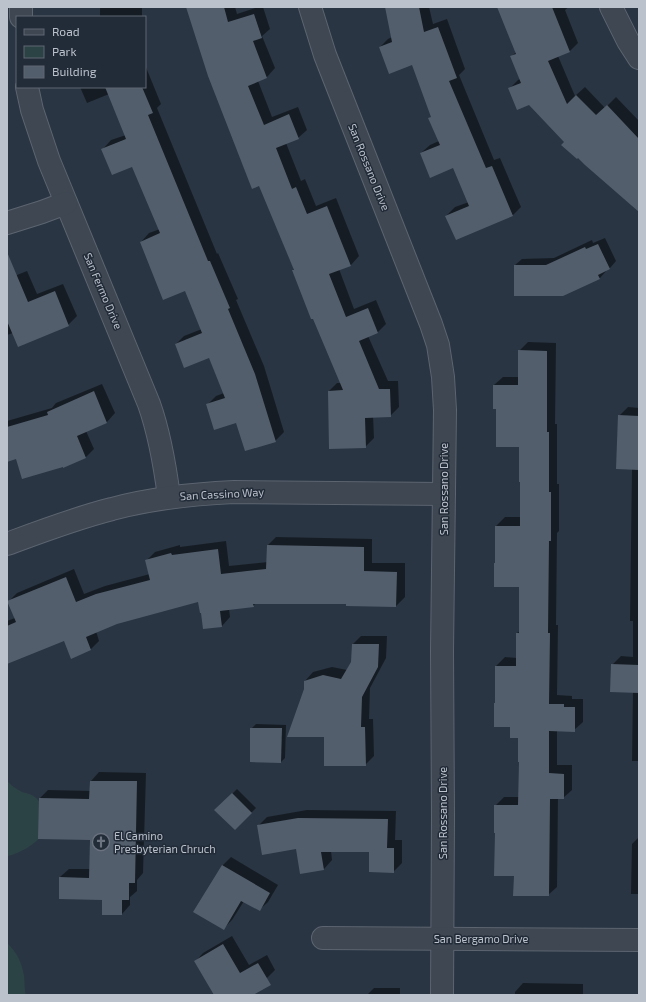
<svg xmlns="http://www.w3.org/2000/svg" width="646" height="1002" viewBox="0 0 646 1002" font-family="'Exo 2',sans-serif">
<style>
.green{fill:#2c4345}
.shadow{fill:#0007}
.building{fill:#535e6d}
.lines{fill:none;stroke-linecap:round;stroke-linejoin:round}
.street-casing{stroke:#5c6470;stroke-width:24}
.street{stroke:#3e4752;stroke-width:22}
.labels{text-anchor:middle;stroke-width:3;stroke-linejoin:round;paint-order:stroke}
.street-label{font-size:11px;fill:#bbc2cc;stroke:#222b38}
.poi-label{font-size:11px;fill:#bbc2cc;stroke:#222b38;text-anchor:start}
</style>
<rect width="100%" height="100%" fill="#293543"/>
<!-- green -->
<g class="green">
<path d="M7 781C11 785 16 789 22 792 26 793 32 794 36 798 39 800 43 808 44 811 45 816 43 832 41 836 36 844 17 855 7 856Z"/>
<path d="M7 943C17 952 22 963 24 976 25 982 24 989 26 995H7Z"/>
</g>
<!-- shadow -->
<g class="shadow">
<rect x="100" y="7" width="42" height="10"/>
<polygon points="187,7 235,7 237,14 258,7 263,7 270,29 262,36 275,68 267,77 258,81 272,117 298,107 307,130 298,138 286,143 301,181 305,179 316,206 336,198 359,256 351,265 339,269 354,309 376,300 386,324 378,332 368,336 388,381 398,381 399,407 390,416 373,416 374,438 365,447 329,391 337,383 341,383 293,271 294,269"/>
<polygon points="386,7 429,7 433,24 447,19 465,69 459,75 494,160 500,158 521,207 513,215 446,216 455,207 469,202 454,167 421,153 430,145 439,141 430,118 432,116 413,64 380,47 388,39 392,37"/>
<polygon points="498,7 569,7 565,10 578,43 570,51 558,56 575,96 585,87 605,108 616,97 639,121 639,211 565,142 529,104 509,89 518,80 520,79 511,57 516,52"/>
<polygon points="145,65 161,104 157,108 217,254 218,253 238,299 236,300 264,366 284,432 275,441 237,422 207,405 216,396 224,393 209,357 176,344 184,336 202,329 185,289 141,242 149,233 160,229 132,166 103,149 111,140 126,135 109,94 87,103 80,87 145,87"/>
<polygon points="605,238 616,261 610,268 606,270 606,271 600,278 563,295 515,265 522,259 554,258 592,240 593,243"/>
<polygon points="27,271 37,294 63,284 77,316 68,325 13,333 7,335 7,279"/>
<polygon points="528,342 556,343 555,424 557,424 557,484 559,484 559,531 557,533 556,625 558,625 557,695 572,696 572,699 583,699 583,722 574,730 557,730 557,765 572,765 572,790 563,798 558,798 557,887 548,895 515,875 495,806 504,797 519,797 519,737 496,702 496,666 505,657 517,658 517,633 520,631 520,586 496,562 496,526 505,517 521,517 520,446 497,408 494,385 503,377 519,377 519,351"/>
<polygon points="102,384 115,413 107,422 86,431 94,449 86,457 64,467 17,458 7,461 7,421 52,408 56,403"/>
<polygon points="628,407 639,408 639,761 632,761 633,692 612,665 621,656 633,657 633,621 630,621 632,469 619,416"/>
<polygon points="276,537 372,539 372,563 405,563 405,597 396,606 347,605 347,603 256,603 253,606 229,609 230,617 222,626 199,601 117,623 96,631 99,641 91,649 71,657 64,639 7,663 7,621 15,618 9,601 17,593 74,569 84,594 105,586 150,574 146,561 155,552 180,545 180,547 226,541 229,566 268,562 268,545"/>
<polygon points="361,636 387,636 386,658 370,688 369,719 373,719 374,756 365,765 325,736 305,689 305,681 313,672 332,667 347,670 352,662 353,644"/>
<polygon points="256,724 286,725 285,758 281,762 251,729"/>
<polygon points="99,772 146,773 143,873 137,880 137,891 130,897 130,905 122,914 103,899 60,877 69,869 91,869 91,839 40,798 48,790 91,791 91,781"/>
<polygon points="237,789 256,808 235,829 216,810"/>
<polygon points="307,810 396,811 395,840 402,840 402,863 393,872 370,851 331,851 332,860 324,869 296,848 258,826 267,817"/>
<polygon points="639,837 639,894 631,894 632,844"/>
<polygon points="231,857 278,885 268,902 259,910 244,901 232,920 223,929 195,911 223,865"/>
<polygon points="232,936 249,965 267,955 275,970 267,978 238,995 215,995 195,962 203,953"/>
<polygon points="523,983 583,984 583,995 515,995 515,992"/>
<polygon points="374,988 400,988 400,995 367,995"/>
</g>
<!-- building -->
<g class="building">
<polygon points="186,7 224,7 228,22 254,14 262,38 253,41 267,78 248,86 264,125 289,114 299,139 276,148 292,189 296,187 307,214 327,206 351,266 329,274 346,317 368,308 378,333 359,341 379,389 390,389 391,417 365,418 366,448 329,449 328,391 343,390 313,319 311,319 292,270 294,270 259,186 252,189 208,76"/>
<polygon points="385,7 419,7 424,32 438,27 457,78 449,81 486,168 492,166 513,216 456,240 445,216 469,206 453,168 430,178 420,153 440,145 428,118 431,117 412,65 389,74 379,47 392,42"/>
<polygon points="497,7 552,7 570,52 548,61 567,104 576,95 596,115 607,105 639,139 639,212 585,165 578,158 577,159 561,145 564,142 529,105 517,110 508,88 521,83 510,56 516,54"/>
<polygon points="105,87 142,87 153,113 148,115 208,261 210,261 230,308 228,309 255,374 276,442 245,451 236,423 214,430 206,404 225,398 209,358 184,368 175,344 202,333 185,291 163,300 140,242 160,233 132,167 112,175 101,149 126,139"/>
<polygon points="598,244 610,269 598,275 600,279 563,296 514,296 514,265 546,265 585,247 586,249"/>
<polygon points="7,252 28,302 55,291 69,326 18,347 7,321"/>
<polygon points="518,350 547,351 547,432 549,432 549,492 551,492 551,541 549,541 548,633 550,633 549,704 564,704 564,707 575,707 575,732 549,731 549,773 564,774 564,799 550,799 549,896 513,896 514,876 494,876 495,833 494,833 494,805 518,805 519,762 518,762 518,738 510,738 510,727 494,727 494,703 495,703 495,666 516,666 516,633 519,633 519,587 494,587 494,563 495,563 495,526 520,526 520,482 519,482 519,447 496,447 496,409 493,409 493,385 518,385"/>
<polygon points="94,391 107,423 77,436 86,458 63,468 63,467 22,479 16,459 7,462 7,427 48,415 47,412"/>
<polygon points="618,415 639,416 639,470 616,469"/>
<polygon points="267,545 364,547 364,571 397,572 396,607 346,606 346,604 253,604 254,607 220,611 222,627 203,629 201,613 200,613 198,602 117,624 86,637 91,650 71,659 64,641 7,664 7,626 16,622 7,601 66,577 76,602 96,594 150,580 145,560 171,553 172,555 218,549 221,574 266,569"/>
<polygon points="352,644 379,644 378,667 362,697 361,727 365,727 366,766 324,766 324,737 287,737 304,689 304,681 323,675 341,679 351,662"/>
<polygon points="611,664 639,665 639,693 610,692"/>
<polygon points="250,728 282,728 281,763 250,762"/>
<polygon points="90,781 137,781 135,883 129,883 129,900 122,900 122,915 102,915 102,900 59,899 59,877 89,878 90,840 38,839 39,798 89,799"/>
<polygon points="232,793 252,813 235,830 214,810"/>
<polygon points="298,818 388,819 387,848 394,848 394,873 369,872 369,852 321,852 324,870 300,874 296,849 262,855 257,825"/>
<polygon points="222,865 270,893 260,911 241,901 224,930 193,912"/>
<polygon points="223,944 240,973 258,963 271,985 253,995 214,995 194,961"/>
</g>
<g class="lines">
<!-- street casing -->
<g class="street-casing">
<g id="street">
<polyline points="21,7 21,17"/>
<polyline points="310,7 325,55 431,324 438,345 443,377 445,410 442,651 443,817 442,995"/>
<polyline points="611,7 628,41 639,58"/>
<path d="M27 87 32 110 49 161 149 404C160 435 165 466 169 497"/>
<polyline points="7,223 42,212 66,203"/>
<path d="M7 544C42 531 76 518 112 509 152 498 192 494 234 492L444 494"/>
<polyline points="323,938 639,940"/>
</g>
</g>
<!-- street -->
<use href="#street" class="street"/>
</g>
<!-- icons -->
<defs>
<g id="church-ring" transform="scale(0.9)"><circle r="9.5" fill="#222b38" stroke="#6b7280" stroke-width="1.5"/><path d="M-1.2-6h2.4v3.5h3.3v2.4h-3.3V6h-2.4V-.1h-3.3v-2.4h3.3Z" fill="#6b7280"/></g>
</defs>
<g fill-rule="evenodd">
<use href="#church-ring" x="101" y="842"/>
</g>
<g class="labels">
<!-- street labels -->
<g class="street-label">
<text transform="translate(369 167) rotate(68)" y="4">San Rossano Drive</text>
<text transform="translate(103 291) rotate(67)" y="4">San Fermo Drive</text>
<text transform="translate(444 489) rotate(-90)" y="4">San Rossano Drive</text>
<text transform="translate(222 494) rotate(-3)" y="4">San Cassino Way</text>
<text transform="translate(443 813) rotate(-90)" y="4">San Rossano Drive</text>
<text x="481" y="943">San Bergamo Drive</text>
</g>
<!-- poi labels -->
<g class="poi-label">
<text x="114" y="840">El Camino<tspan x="114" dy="13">Presbyterian Chruch</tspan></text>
</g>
</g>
<!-- border -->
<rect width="646" height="1002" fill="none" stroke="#bbc2cc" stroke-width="16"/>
<!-- legend -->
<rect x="16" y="16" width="130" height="72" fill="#222b38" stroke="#5f6773"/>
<rect x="24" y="29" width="20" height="6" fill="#3e4752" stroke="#5f6773"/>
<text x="52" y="36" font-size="12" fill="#bbc2cc">Road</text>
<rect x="24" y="46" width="20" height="12" fill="#2c4345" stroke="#5f6773"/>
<text x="52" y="56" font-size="12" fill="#bbc2cc">Park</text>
<rect x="24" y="66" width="20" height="12" fill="#535e6d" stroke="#5f6773"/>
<text x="52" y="76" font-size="12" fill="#bbc2cc">Building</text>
</svg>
